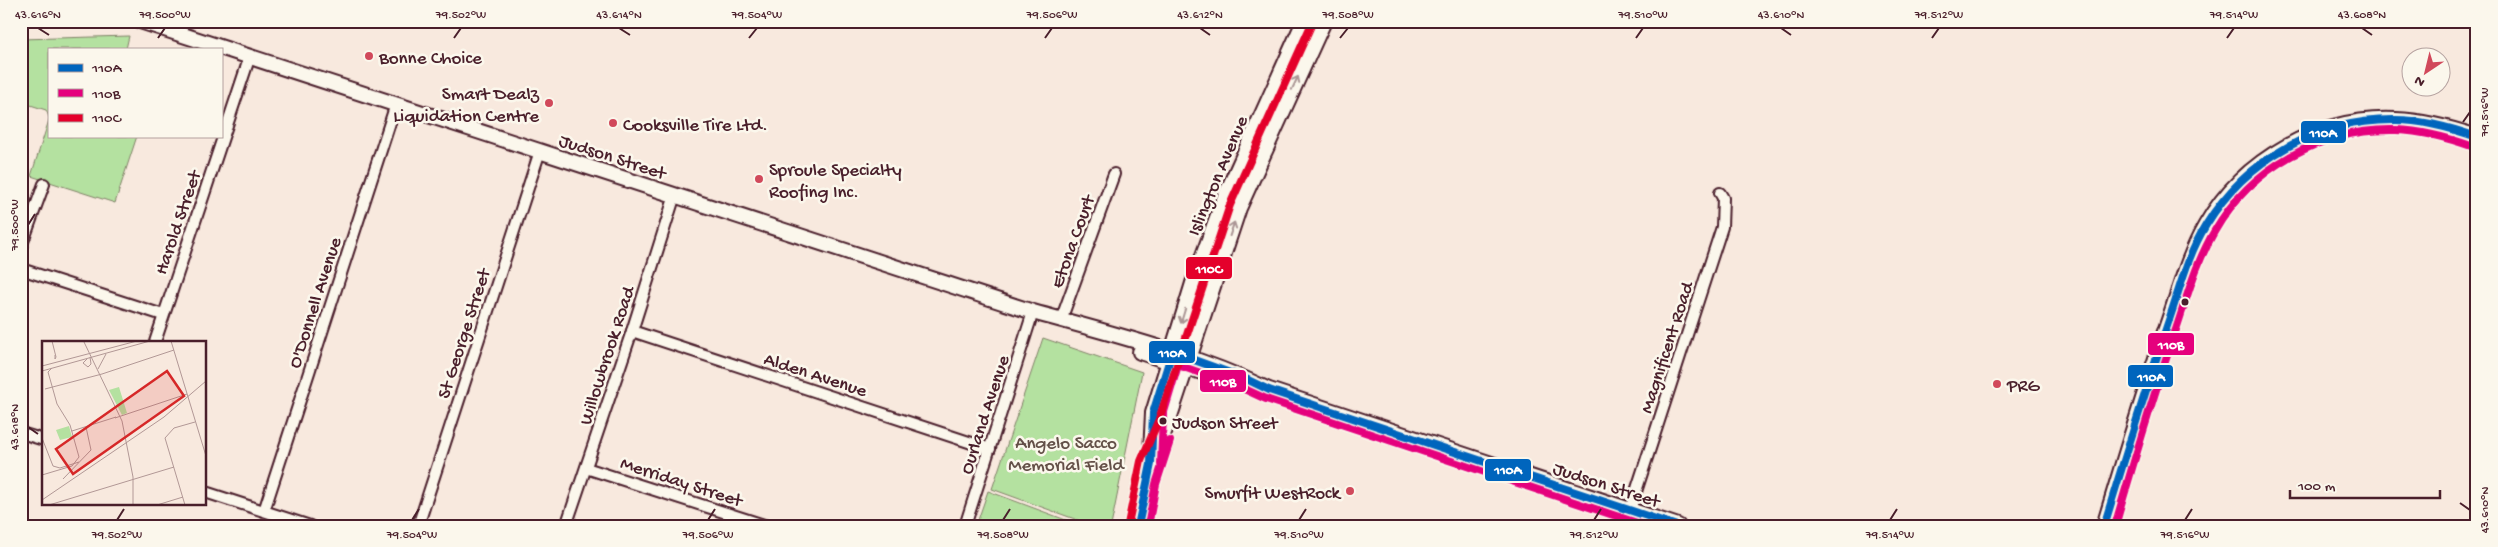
<svg xmlns="http://www.w3.org/2000/svg" width="2498" height="547" viewBox="0 0 2498 547" font-family="'Gochi Hand',sans-serif">
<style>
.green{fill:#b4e1a0;stroke:#7f8066}
.lines{fill:none;stroke-linecap:round;stroke-linejoin:round}
.street-casing{stroke:#4a1f2b;stroke-width:14}
.secondary-casing{stroke:#4a1f2b;stroke-width:18}
.street{stroke:#fbf7ec;stroke-width:10}
.secondary{stroke:#fbf7ec;stroke-width:14}
.bus-1-casing{stroke:#fbf7ec;stroke-width:11}
.bus-2-casing{stroke:#fbf7ec;stroke-width:11}
.bus-3-casing{stroke:#fbf7ec;stroke-width:11}
.bus-1{stroke:#0065bd;stroke-width:8}
.bus-2{stroke:#e5007d;stroke-width:8}
.bus-3{stroke:#e4002b;stroke-width:8}
.oneway{stroke:#ab9695}
.ticks{fill:none;stroke:#4a1f2b;stroke-width:2}
.poi-dot{fill:#d1495b;stroke:#fbf7ec;stroke-width:2}
.bus-dot{fill:#4a1f2b;stroke:#fbf7ec;stroke-width:2}
.labels{text-anchor:middle;stroke-width:5;stroke-linejoin:round;paint-order:stroke}
.bus-label{font-size:18px;fill:#4a1f2b;stroke:#fbf7ec;text-anchor:start}
.poi-label{font-size:19px;fill:#4a1f2b;stroke:#fbf7ec;text-anchor:start}
.street-label{font-size:19px;fill:#4a1f2b;stroke:#fbf7ec}
.park-label{font-size:19px;fill:#645048;stroke:#fbf7ec}
.inset-road{fill:none;stroke:#b29896;stroke-width:1}
.view{fill:#d62828;fill-opacity:0.15;stroke:#d62828;stroke-width:2.5}
.inset-edge{fill:none;stroke:#4a1f2b;stroke-width:2.5}
.line-badge{stroke:#fbf7ec;stroke-width:2}
.badge-label{font-size:14px;text-anchor:middle;font-weight:bold;fill:#fff}
.neatline{fill:none;stroke:#4a1f2b;stroke-width:2}
.ticks-label{font-size:12px;text-anchor:middle;fill:#4a1f2b}
</style>
<rect width="100%" height="100%" fill="#f8e9de"/>
<filter id="ink" filterUnits="userSpaceOnUse"><feTurbulence type="fractalNoise" baseFrequency=".02" numOctaves="2"/><feDisplacementMap in="SourceGraphic" scale="10" xChannelSelector="R" yChannelSelector="G"/><feConvolveMatrix kernelMatrix="1 2 1 2 8 2 1 2 1" color-interpolation-filters="sRGB"/></filter>
<g filter="url(#ink)">
<!-- green -->
<g class="green">
<polygon points="129,36 126,49 49,49 49,117 46,110 21,102 21,39"/>
<polygon points="49,120 49,136 137,136 115,203 31,176"/>
<polygon points="1043,338 1142,372 1111,526 1094,526 992,489"/>
<polygon points="988,491 1082,526 976,526"/>
</g>
<g class="lines">
<!-- street casing -->
<g class="street-casing">
<g id="street">
<polyline points="21,247 44,184"/>
<polyline points="21,269 163,315"/>
<polyline points="1061,320 1114,174"/>
<polyline points="632,331 990,449"/>
<polyline points="155,342 250,56"/>
<polyline points="21,433 44,440"/>
<polyline points="586,468 767,526"/>
<polyline points="205,492 310,526"/>
<polyline points="1630,510 1722,227 1723,198 1720,193"/>
<polyline points="264,511 396,104"/>
<polyline points="418,526 540,151"/>
<polyline points="566,526 632,331 675,195"/>
<polyline points="965,526 1033,312"/>
</g>
</g>
<!-- secondary casing -->
<g class="secondary-casing">
<g id="secondary">
<path d="M140 21 1033 312C1113 334 1194 354 1269 390L1678 526"/>
<polyline points="1140,352 1220,378"/>
<polyline points="1151,453 1153,413 1194,280 1224,199 1304,21"/>
<polyline points="1138,526 1151,464 1168,422 1239,208 1324,21"/>
<path d="M2104 526C2125 457 2145 388 2169 320 2180 288 2189 254 2206 225 2243 160 2320 116 2396 120 2424 121 2450 128 2477 137"/>
</g>
</g>
<!-- street -->
<use href="#street" class="street"/>
<!-- secondary -->
<use href="#secondary" class="secondary"/>
<!-- bus-1 casing -->
<g class="bus-1-casing">
<g id="bus-1">
<polyline points="1138,526 1151,464 1153,413 1172,352 1244,378 1269,390 1677,526"/>
<path d="M2104 526C2125 457 2146 388 2169 320 2180 288 2188 254 2206 225 2246 159 2318 119 2396 120 2423 120 2451 128 2477 137"/>
</g>
</g>
<!-- bus-2 casing -->
<g class="bus-2-casing">
<g id="bus-2">
<polyline points="1161,464 1163,415 1178,365 1240,387 1266,399 1646,526"/>
<polyline points="1148,526 1156,484 1170,441"/>
<path d="M2115 526C2133 464 2151 402 2172 341 2185 305 2194 266 2214 232 2251 167 2322 128 2396 130 2423 131 2449 138 2474 147"/>
</g>
</g>
<!-- bus-3 casing -->
<g class="bus-3-casing">
<polyline id="bus-3" points="1128,524 1141,461 1159,419 1230,205 1313,21"/>
</g>
<!-- bus-1 -->
<use href="#bus-1" class="bus-1"/>
<!-- bus-2 -->
<use href="#bus-2" class="bus-2"/>
<!-- bus-3 -->
<use href="#bus-3" class="bus-3"/>
</g>
<!-- one-way arrows -->
<defs><path id="oneway-shaft" d="M-6 0H5M1.5-3L5.5 0L1.5 3" fill="none" stroke-width="1.6" stroke-linecap="round" stroke-linejoin="round" transform="scale(1.25)"/></defs>
<g class="oneway">
<use href="#oneway-shaft" transform="translate(1295 83) rotate(-65)"/>
<use href="#oneway-shaft" transform="translate(1232 229) rotate(-71)"/>
<use href="#oneway-shaft" transform="translate(1183 316) rotate(107)"/>
</g>
</g>
<!-- ticks -->
<path class="ticks" d="M38 28 49 35M619 28 630 35M1200 28 1210 35M1781 28 1791 35M2362 28 2372 35M158 38 165 28M454 38 461 28M749 38 757 28M1045 38 1052 28M1340 38 1348 28M1636 38 1643 28M1932 38 1939 28M2227 38 2234 28M2463 122 2470 112M28 225 35 214M28 427 38 434M2460 503 2470 510M117 520 124 509M412 520 419 509M708 520 715 509M1003 520 1010 509M1299 520 1306 509M1594 520 1601 509M1890 520 1897 509M2185 520 2192 509"/>
<!-- markers -->
<g class="poi-dot">
<circle cx="369" cy="56" r="5"/>
<circle cx="549" cy="103" r="5"/>
<circle cx="613" cy="123" r="5"/>
<circle cx="759" cy="179" r="5"/>
<circle cx="1997" cy="384" r="5"/>
<circle cx="1350" cy="491" r="5"/>
</g>
<g class="bus-dot">
<circle cx="2185" cy="302" r="4.5"/>
<circle cx="1163" cy="421" r="4.5"/>
</g>
<g class="labels">
<!-- bus labels -->
<g class="bus-label">
<text x="1172" y="428">Judson Street</text>
</g>
<!-- poi labels -->
<g class="poi-label">
<text x="379" y="63">Bonne Choice</text>
<text x="539" y="99" text-anchor="end">Smart Dealz<tspan x="539" dy="22">Liquidation Centre</tspan></text>
<text x="623" y="130">Cooksville Tire Ltd.</text>
<text x="769" y="175">Sproule Specialty<tspan x="769" dy="22">Roofing Inc.</tspan></text>
<text x="2007" y="391">PRG</text>
<text x="1340" y="498" text-anchor="end">Smurfit WestRock</text>
</g>
<!-- street labels -->
<g class="street-label">
<text transform="translate(613 155) rotate(18)" y="7">Judson Street</text>
<text transform="translate(1216 175) rotate(-67)" y="7">Islington Avenue</text>
<text transform="translate(176 222) rotate(-71)" y="7">Harold Street</text>
<text transform="translate(1071 241) rotate(-70)" y="7">Etona Court</text>
<text transform="translate(313 302) rotate(-72)" y="7">O'Donnell Avenue</text>
<text transform="translate(462 333) rotate(-72)" y="7">St George Street</text>
<text transform="translate(1665 347) rotate(-72)" y="7">Magnificent Road</text>
<text transform="translate(605 355) rotate(-72)" y="7">Willowbrook Road</text>
<text transform="translate(816 373) rotate(18)" y="7">Alden Avenue</text>
<text transform="translate(983 414) rotate(-72)" y="7">Ourland Avenue</text>
<text transform="translate(682 480) rotate(18)" y="7">Merriday Street</text>
<text transform="translate(1607 483) rotate(18)" y="7">Judson Street</text>
</g>
<!-- park labels -->
<g class="park-label">
<text x="1066" y="448">Angelo Sacco<tspan x="1066" dy="22">Memorial Field</tspan></text>
</g>
</g>
<!-- overview -->
<g transform="translate(42 341)">
<rect width="164" height="164" fill="#f8e9de"/>
<path d="M77 46 85 72 80 74 67 49ZM27 85 30 96 18 99 14 89Z" fill="#b4e1a0"/>
<path class="inset-road" d="M10 0 14 16 13 18V14M129 0 164 115M42 1 80 80 91 136V164M45 18 41 22 46 26 49 23 48 16M0 25 95 0M10 27 6 31 10 45M56 28 64 13M0 30 108 0M60 33 132 9M3 48 60 33M73 77 145 53M30 90 74 76M0 97 11 125 18 127 37 121M0 134 30 125 37 116 28 84 15 63 10 45M21 138 49 109 44 86M0 159 122 76 164 40M7 164 132 126M115 164 141 156M143 164 123 97 132 87 153 81"/>
<path class="view" d="M125 30 142 55 31 133 14 108Z"/>
<rect width="164" height="164" class="inset-edge"/>
</g>
<g class="line-badge">
<rect x="2300" y="120" width="47" height="24" rx="5" fill="#0065bd"/>
<rect x="1185" y="256" width="48" height="24" rx="5" fill="#e4002b"/>
<rect x="2147" y="332" width="48" height="24" rx="5" fill="#e5007d"/>
<rect x="1148" y="340" width="48" height="24" rx="5" fill="#0065bd"/>
<rect x="2127" y="364" width="47" height="24" rx="5" fill="#0065bd"/>
<rect x="1199" y="369" width="48" height="24" rx="5" fill="#e5007d"/>
<rect x="1484" y="458" width="48" height="24" rx="5" fill="#0065bd"/>
</g>
<g class="badge-label">
<text x="2323" y="137">110A</text>
<text x="1209" y="273">110C</text>
<text x="2171" y="349">110B</text>
<text x="1172" y="357">110A</text>
<text x="2151" y="381">110A</text>
<text x="1223" y="386">110B</text>
<text x="1508" y="474">110A</text>
</g>
<!-- margin -->
<rect width="2498" height="547" fill="none" stroke="#fbf7ec" stroke-width="55"/>
<!-- legend -->
<rect x="48" y="48" width="175" height="90" fill="#fbf7ec" stroke="#b4a19f"/>
<rect x="58" y="64" width="25" height="8" fill="#0065bd" stroke="#b4a19f"/>
<text x="92" y="72" font-size="15" fill="#4a1f2b">110A</text>
<rect x="58" y="89" width="25" height="8" fill="#e5007d" stroke="#b4a19f"/>
<text x="92" y="98" font-size="15" fill="#4a1f2b">110B</text>
<rect x="58" y="114" width="25" height="8" fill="#e4002b" stroke="#b4a19f"/>
<text x="92" y="122" font-size="15" fill="#4a1f2b">110C</text>
<!-- north arrow -->
<g transform="translate(2426 72) rotate(215)"><circle r="24" fill="#fbf7ec" stroke="#b4a19f"/>
<path d="M0-4L9 19L0 12L-9 19Z" fill="#d1495b"/>
<text y="-8" font-size="14" font-weight="bold" text-anchor="middle" fill="#4a1f2b">N</text>
</g>
<!-- scale -->
<path d="M2290 490v8h150v-8" fill="none" stroke="#4a1f2b" stroke-width="2.5"/>
<text x="2298" y="490" font-size="15" fill="#4a1f2b" stroke="#fbf7ec" stroke-width="4" paint-order="stroke">100 m</text>
<rect x="28" y="28" width="2442" height="492" class="neatline"/>
<g class="ticks-label">
<text x="38" y="18">43.616°N</text>
<text x="165" y="18">79.500°W</text>
<text x="461" y="18">79.502°W</text>
<text x="619" y="18">43.614°N</text>
<text x="757" y="18">79.504°W</text>
<text x="1052" y="18">79.506°W</text>
<text x="1200" y="18">43.612°N</text>
<text x="1348" y="18">79.508°W</text>
<text x="1643" y="18">79.510°W</text>
<text x="1781" y="18">43.610°N</text>
<text x="1939" y="18">79.512°W</text>
<text x="2234" y="18">79.514°W</text>
<text x="2362" y="18">43.608°N</text>
<text transform="translate(2484 112) rotate(-90)" y="4">79.516°W</text>
<text transform="translate(14 225) rotate(-90)" y="4">79.500°W</text>
<text transform="translate(14 427) rotate(-90)" y="4">43.618°N</text>
<text transform="translate(2484 510) rotate(-90)" y="4">43.610°N</text>
<text x="117" y="538">79.502°W</text>
<text x="412" y="538">79.504°W</text>
<text x="708" y="538">79.506°W</text>
<text x="1003" y="538">79.508°W</text>
<text x="1299" y="538">79.510°W</text>
<text x="1594" y="538">79.512°W</text>
<text x="1890" y="538">79.514°W</text>
<text x="2185" y="538">79.516°W</text>
</g>
</svg>
